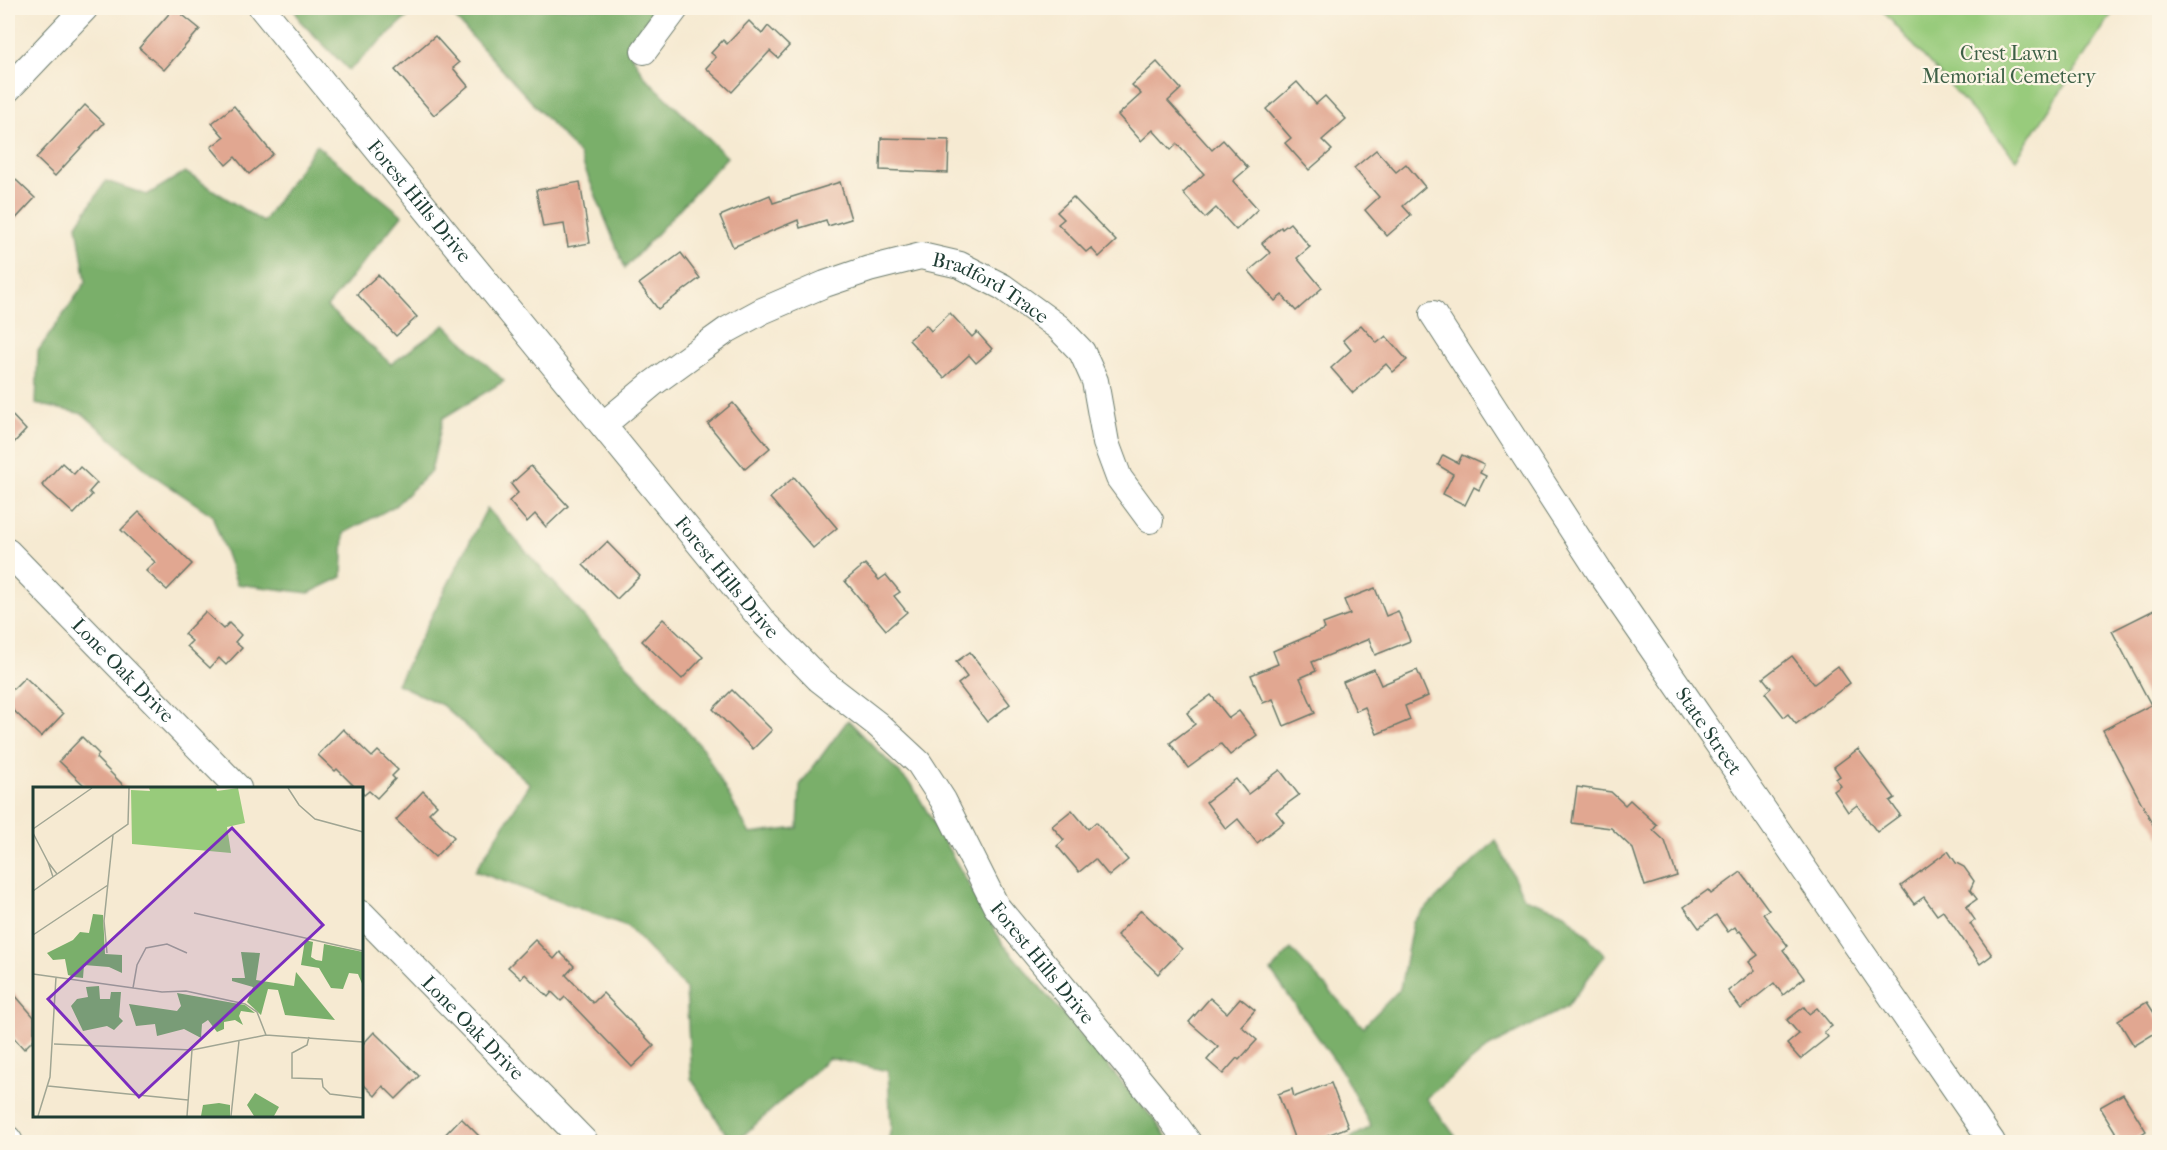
<svg xmlns="http://www.w3.org/2000/svg" width="2167" height="1150" viewBox="0 0 2167 1150" font-family="'IM FELL French Canon',serif">
<style>
.green{fill:#98cb7b;stroke:#5c8458;stroke-width:1.5}
.forest{fill:#7aaf6b;stroke:#4c7650;stroke-width:1.5}
.building{fill:#e1a791}
.lines{fill:none;stroke-linecap:round;stroke-linejoin:round}
.minor-casing{stroke:#6a7a6b;stroke-width:28}
.minor{stroke:#fff;stroke-width:26}
.labels{text-anchor:middle;stroke-width:4.5;stroke-linejoin:round;paint-order:stroke}
.park-label{font-size:20px;fill:#3d6046;stroke:#fcf5e5}
.street-label{font-size:20px;fill:#1f3d34;stroke:#fcf5e5}
.inset-road{fill:none;stroke:#a0a593;stroke-width:1.5}
.view{fill:#7b2cbf;fill-opacity:0.15;stroke:#7b2cbf;stroke-width:3}
.inset-edge{fill:none;stroke:#1f3d34;stroke-width:3}
</style>
<rect width="100%" height="100%" fill="#fcf5e5"/>
<filter id="ink" filterUnits="userSpaceOnUse"><feTurbulence type="fractalNoise" baseFrequency=".0167" numOctaves="2"/><feDisplacementMap in="SourceGraphic" scale="12" xChannelSelector="R" yChannelSelector="G"/><feConvolveMatrix kernelMatrix="1 2 1 2 8 2 1 2 1" color-interpolation-filters="sRGB"/></filter>
<filter id="wash" filterUnits="userSpaceOnUse"><feTurbulence type="fractalNoise" baseFrequency=".008" numOctaves="4" result="noise"/><feDisplacementMap in="SourceGraphic" scale="24" xChannelSelector="R" yChannelSelector="G"/><feGaussianBlur stdDeviation="1.35" result="paint"/><feColorMatrix in="noise" values="0 0 0 0 0 0 0 0 0 0 0 0 0 0 0 0 0 1.4 0 .05"/><feComposite in="paint" operator="in"/></filter>
<g filter="url(#wash)">
<rect width="100%" height="100%" fill="#f6ead2"/>
<!-- green -->
<polygon class="green" points="1880,8 2116,8 2016,159"/>
<!-- forest -->
<g class="forest">
<polygon points="294,8 417,8 349,70 300,21"/>
<polygon points="446,8 656,8 627,47 644,76 727,157 625,268 579,154"/>
<polygon points="316,145 402,215 327,307 391,364 445,325 504,381 443,418 431,471 395,506 344,533 342,577 309,593 237,584 212,515 150,473 83,414 36,404 38,351 86,282 77,225 106,181 147,195 185,172 263,222"/>
<polygon points="487,508 703,749 750,834 798,828 800,785 848,720 913,787 1003,944 1157,1123 1170,1142 888,1142 891,1128 888,1071 829,1058 736,1142 731,1142 691,1078 686,989 627,926 475,871 530,784 442,705 397,684"/>
<polygon points="1496,840 1524,898 1565,913 1605,955 1567,1007 1489,1047 1426,1098 1460,1142 1343,1142 1371,1127 1341,1070 1271,971 1291,949 1363,1027 1400,989 1413,921"/>
</g>
<g id="blocks">
<!-- building -->
<g class="building">
<polygon points="174,8 200,29 164,70 139,48"/>
<polygon points="749,21 762,34 768,26 789,46 778,58 770,51 732,92 706,68 716,57 711,53 723,40 727,44"/>
<polygon points="435,36 459,63 453,68 468,86 434,115 395,70"/>
<polygon points="1157,62 1181,89 1168,101 1212,150 1223,140 1248,168 1233,181 1258,209 1236,230 1216,208 1205,218 1183,193 1204,174 1177,144 1171,150 1153,130 1141,141 1118,115 1141,94 1132,85"/>
<polygon points="1297,82 1316,104 1325,96 1346,119 1322,140 1332,150 1309,170 1285,143 1291,138 1266,109"/>
<polygon points="85,105 104,123 55,176 36,158"/>
<polygon points="234,106 273,154 249,174 235,157 226,165 211,147 224,137 212,123"/>
<polygon points="881,138 949,140 948,173 880,170"/>
<polygon points="1376,150 1396,172 1406,164 1425,187 1403,206 1411,215 1387,236 1365,210 1379,197 1354,168"/>
<polygon points="16,180 35,198 8,227 8,189"/>
<polygon points="580,182 590,243 568,247 564,224 543,227 536,190"/>
<polygon points="840,182 851,219 828,226 826,220 800,228 798,220 733,247 720,216 770,195 773,203"/>
<polygon points="1073,197 1116,241 1099,257 1091,248 1086,252 1058,224 1064,219 1057,212"/>
<polygon points="1290,223 1310,247 1297,258 1322,288 1296,311 1282,295 1275,301 1249,271 1270,253 1262,243 1281,227 1282,229"/>
<polygon points="681,253 700,278 658,309 639,284"/>
<polygon points="378,275 417,317 396,336 357,294"/>
<polygon points="950,313 972,337 977,332 992,349 976,363 969,355 944,378 909,340 926,325 931,331"/>
<polygon points="1361,325 1377,343 1386,336 1407,360 1393,372 1386,364 1353,393 1331,368 1351,350 1343,340"/>
<polygon points="733,403 770,448 745,469 708,424"/>
<polygon points="8,411 26,430 8,449"/>
<polygon points="1443,455 1458,463 1462,455 1484,465 1480,473 1486,476 1479,490 1474,487 1465,505 1443,494 1453,474 1438,465"/>
<polygon points="62,463 74,474 80,467 97,483 89,492 92,495 74,514 42,485"/>
<polygon points="531,466 568,506 546,527 535,514 527,522 509,501 518,493 511,484"/>
<polygon points="794,477 837,528 813,548 770,498"/>
<polygon points="139,512 192,564 167,590 146,571 155,562 121,530"/>
<polygon points="607,542 640,576 617,599 583,565"/>
<polygon points="865,564 879,580 886,575 900,592 894,596 907,612 886,630 845,581"/>
<polygon points="1375,588 1386,616 1398,611 1410,641 1375,655 1369,639 1312,662 1316,671 1300,678 1315,713 1284,726 1273,699 1263,703 1251,675 1278,664 1273,651 1325,629 1323,624 1350,614 1344,600"/>
<polygon points="2160,607 2160,838 2103,730 2151,705 2112,631"/>
<polygon points="205,612 223,629 229,623 241,635 235,642 242,648 226,665 219,658 210,668 187,646 192,641 184,634"/>
<polygon points="663,619 703,657 682,679 642,641"/>
<polygon points="970,652 1010,704 987,722 958,684 967,677 956,662"/>
<polygon points="1792,656 1814,684 1838,666 1850,683 1796,724 1788,714 1784,717 1765,693 1771,688 1763,678"/>
<polygon points="1374,669 1381,685 1417,670 1428,696 1405,706 1410,720 1377,734 1365,707 1356,711 1343,682"/>
<polygon points="25,677 63,714 41,737 8,705 8,694"/>
<polygon points="732,690 772,730 753,749 713,709"/>
<polygon points="1211,695 1229,718 1239,711 1257,735 1230,755 1221,744 1188,768 1170,743 1195,724 1187,713"/>
<polygon points="343,729 372,757 378,751 398,770 392,776 395,779 377,798 369,791 364,795 362,793 362,789 357,789 337,769 335,771 318,755"/>
<polygon points="82,737 99,754 96,758 127,789 88,789 59,761"/>
<polygon points="1858,749 1895,798 1890,801 1900,815 1877,832 1857,805 1848,812 1834,791 1841,786 1836,779 1840,776 1834,767"/>
<polygon points="1280,770 1299,795 1276,812 1284,822 1257,843 1238,819 1226,829 1206,802 1236,779 1248,794"/>
<polygon points="1577,787 1611,792 1625,805 1630,800 1657,825 1653,830 1665,841 1677,876 1645,886 1633,849 1611,828 1572,823"/>
<polygon points="423,791 437,805 429,813 454,837 435,857 396,820"/>
<polygon points="1072,810 1088,829 1096,822 1128,860 1109,876 1095,859 1079,872 1057,846 1064,840 1052,826"/>
<polygon points="1948,851 1956,863 1964,867 1974,881 1970,890 1977,899 1966,907 1975,920 1970,924 1992,955 1980,964 1943,911 1937,915 1924,897 1914,904 1901,886"/>
<polygon points="1741,872 1769,910 1763,914 1788,946 1783,950 1804,978 1783,995 1774,983 1741,1009 1728,991 1755,970 1749,962 1758,955 1740,931 1738,932 1735,927 1728,932 1716,915 1699,928 1684,907 1708,890 1711,894"/>
<polygon points="1141,910 1182,949 1158,974 1117,935"/>
<polygon points="535,940 554,959 560,952 574,966 566,975 593,1003 603,993 654,1046 632,1067 565,997 561,1001 552,992 548,997 525,974 521,979 508,967"/>
<polygon points="8,987 34,1017 34,1039 24,1049 8,1031"/>
<polygon points="1210,998 1227,1013 1240,998 1255,1010 1241,1026 1257,1040 1239,1060 1237,1058 1223,1074 1207,1060 1218,1047 1189,1022"/>
<polygon points="2147,1002 2160,1022 2160,1030 2134,1046 2118,1020"/>
<polygon points="1804,1007 1809,1014 1817,1008 1832,1026 1824,1032 1828,1037 1800,1059 1787,1044 1799,1034 1787,1020"/>
<polygon points="374,1032 419,1076 396,1099 383,1086 375,1096 362,1083 362,1045"/>
<polygon points="1331,1083 1348,1127 1307,1143 1296,1143 1278,1094 1292,1089 1294,1097"/>
<polygon points="2123,1094 2146,1131 2128,1143 2122,1143 2100,1107"/>
<polygon points="461,1118 486,1143 437,1143"/>
</g>
</g>
</g>
<g filter="url(#ink)">
<use href="#blocks" fill-opacity="0" stroke="#6a7a6b" stroke-width="1.5"/>
<g class="lines">
<!-- minor casing -->
<g class="minor-casing">
<g id="minor">
<path id="s1" d="M262 8 766 625 819 679 877 724 919 763 943 800 996 906 1169 1116 1188 1142"/>
<polyline points="644,51 676,8"/>
<polyline points="8,89 85,8"/>
<path id="s2" d="M1433 314 1599 571 1992 1142"/>
<path id="s3" d="M603 425 652 384 692 355 727 330 762 311 825 284 869 269 921 256 960 265 1003 287 1058 327 1082 352 1095 381 1106 443 1119 478 1150 520"/>
<path id="s4" d="M8 552 238 788"/>
<path id="s5" d="M362 914 585 1142"/>
<polyline points="8,1139 10,1142"/>
</g>
</g>
<!-- minor -->
<use href="#minor" class="minor"/>
</g>
</g>
<g class="labels">
<!-- park labels -->
<g class="park-label">
<text x="2009" y="60">Crest Lawn<tspan x="2009" dy="23">Memorial Cemetery</tspan></text>
</g>
<!-- street labels -->
<g class="street-label">
<text dy="7" stroke="none"><textPath href="#s1" startOffset="249">Forest Hills Drive</textPath></text>
<text dy="7" stroke="none"><textPath href="#s3" startOffset="442">Bradford Trace</textPath></text>
<text dy="7" stroke="none"><textPath href="#s1" startOffset="735">Forest Hills Drive</textPath></text>
<text dy="7" stroke="none"><textPath href="#s4" startOffset="165">Lone Oak Drive</textPath></text>
<text dy="7" stroke="none"><textPath href="#s2" startOffset="500">State Street</textPath></text>
<text dy="7" stroke="none"><textPath href="#s1" startOffset="1239">Forest Hills Drive</textPath></text>
<text dy="7" stroke="none"><textPath href="#s5" startOffset="159">Lone Oak Drive</textPath></text>
</g>
</g>
<!-- overview -->
<g transform="translate(33 787)">
<rect width="330" height="330" fill="#f6ead2"/>
<path d="M116 1H183L184 4 205 1 212 36 194 40 198 66 99 57 98 3 117 4Z" fill="#98cb7b"/>
<path d="M60 127 70 128 72 167 89 168V186L76 180 51 178 50 191 42 190 35 188 32 172 20 173 14 166 40 153 47 145 56 146ZM272 153 280 155 278 170 283 173 289 174 291 157 330 165V199L325 187 316 186 310 202 298 201 286 181 268 178ZM208 165 227 166 223 193 261 199 263 185 302 233 252 228 245 203 235 202 228 228 214 215 220 200 199 194V191H212ZM66 199 67 212H77L78 205H88L86 230 90 234 81 243 74 239 50 244 38 219 44 212 55 210 53 200ZM144 206 212 218 222 226 208 224 206 229 210 238 202 233 191 235V242L184 245 175 233 169 237 168 251 151 242 124 249 122 237 103 239 96 217 144 224 148 219ZM222 306 246 320 241 329H221L214 318ZM186 316 197 318V329H168L170 318Z" fill="#7aaf6b"/>
<path class="inset-road" d="M255 1 266 18 282 32 330 45M0 42 59 1M0 46 15 75M20 90 15 75 24 87M0 104 95 37 96 1M161 126 330 164M0 148 75 98M74 166 71 134 80 48M0 187 129 205 153 204 212 217 224 225 233 248M100 201 104 178 113 161 134 157 154 166M276 250 274 258 259 266V291L289 292 290 300 297 307 330 311M21 257 159 263 233 248 330 255M15 299 155 313M5 329 17 290 23 190M154 329 159 263M198 329 206 254"/>
<path class="view" d="M199 41 290 138 106 310 15 212Z"/>
<rect width="330" height="330" class="inset-edge"/>
</g>
<!-- margin -->
<rect width="2167" height="1150" fill="none" stroke="#fcf5e5" stroke-width="30"/>
</svg>
